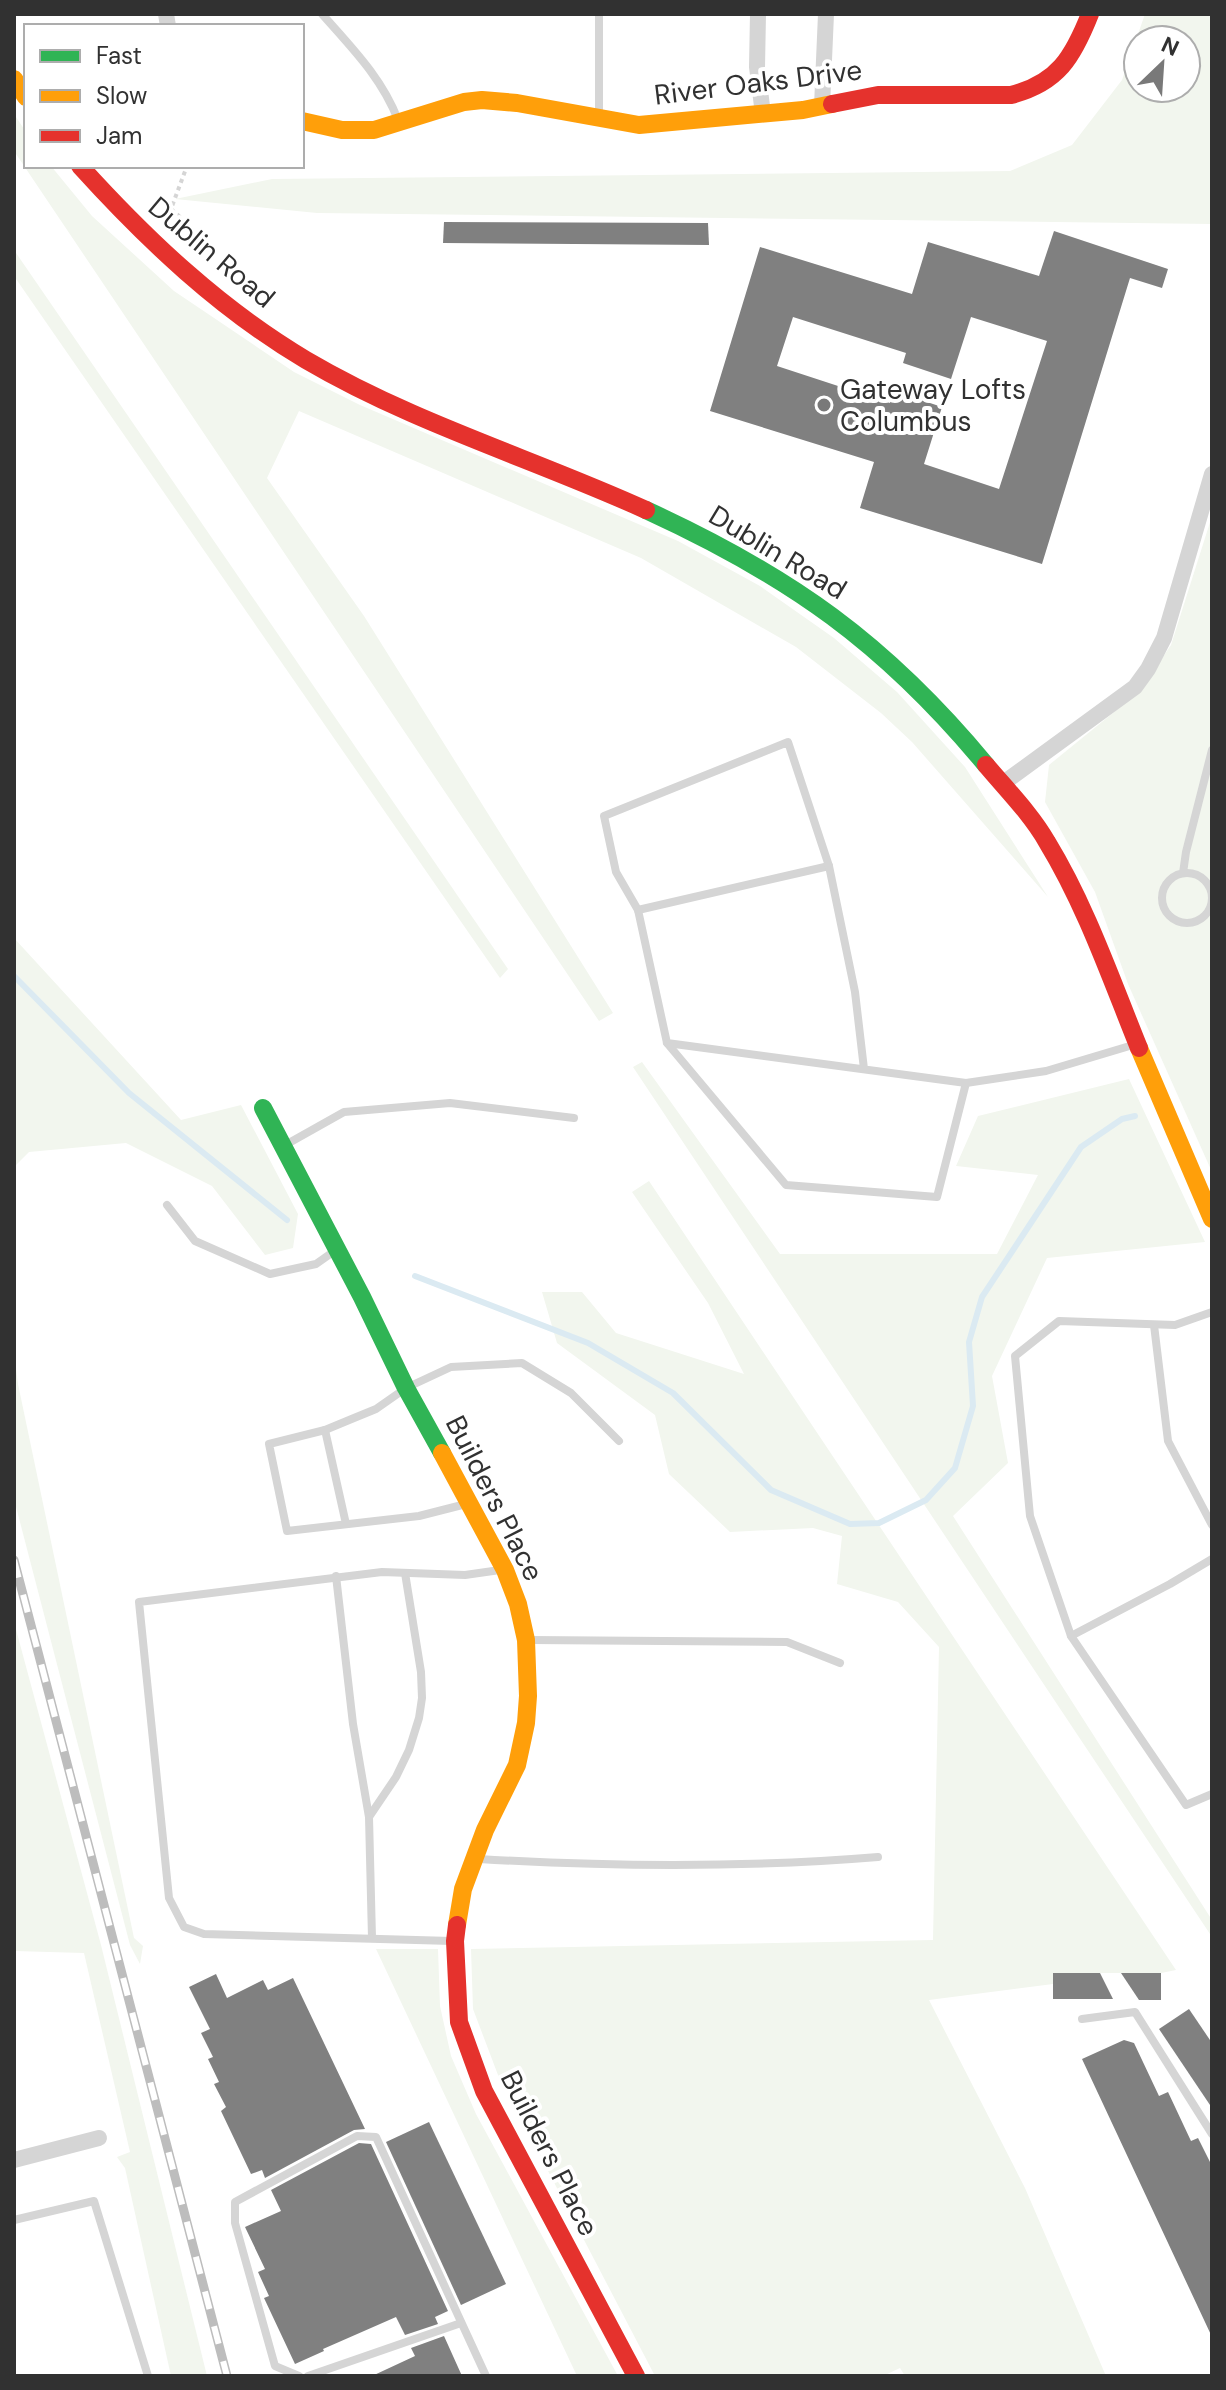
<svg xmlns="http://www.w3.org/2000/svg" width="1226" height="2390" viewBox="0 0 1226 2390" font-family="'DM Sans',sans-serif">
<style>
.green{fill:#f2f6ee;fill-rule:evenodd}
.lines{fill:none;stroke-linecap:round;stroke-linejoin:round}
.stream{stroke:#dbeaf2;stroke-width:6}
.building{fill:#808080;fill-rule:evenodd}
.path{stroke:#d5d5d5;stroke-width:4;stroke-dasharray:4 4;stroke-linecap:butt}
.lane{stroke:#d5d5d5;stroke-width:8}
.street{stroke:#d5d5d5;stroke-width:16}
.fast{stroke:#30b455;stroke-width:18}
.slow{stroke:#ff9f0a;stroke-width:18}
.jam{stroke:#e5322d;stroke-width:18}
.rail-casing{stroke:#bdbdbd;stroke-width:9}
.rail{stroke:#fff;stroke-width:6;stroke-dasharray:18;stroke-linecap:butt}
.poi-dot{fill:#797979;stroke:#fff;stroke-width:3}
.labels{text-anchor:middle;stroke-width:8;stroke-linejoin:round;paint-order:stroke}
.street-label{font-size:28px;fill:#313131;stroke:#fff}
.poi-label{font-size:28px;fill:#313131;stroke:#fff;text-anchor:start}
</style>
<rect width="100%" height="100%" fill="#fff"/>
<!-- green -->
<g class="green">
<path d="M1145 14H1212V224L317 213 175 199 272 179 1010 171 1072 145 1122 80ZM1138 40H1186V88H1138Z"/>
<polygon points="14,114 26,132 26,166 51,166 92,216 174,291 294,372 360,405 678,541 760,586 834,638 897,692 965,767 1048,897 912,742 881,713 796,647 641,558 299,411 267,478 364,616 613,1013 599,1021 14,151"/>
<polygon points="14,250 508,969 500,978 14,276"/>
<polygon points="1212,516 1212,1172 1128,984 1095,892 1045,802 1049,765 1140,691 1171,645"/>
<polygon points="14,938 181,1120 241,1105 298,1214 293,1248 265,1255 212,1186 126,1143 29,1152 14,1167"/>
<polygon points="642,1062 780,1254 997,1254 1038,1175 956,1166 978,1116 1129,1079 1205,1242 1047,1258 992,1376 1008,1463 953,1516 1212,1920 1212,1937 633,1067"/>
<polygon points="649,1181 1176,1970 1161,1973 1053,1973 1053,1984 929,2000 1025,2188 1106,2376 905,2376 900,2368 883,2376 655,2376 498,2075 473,2009 471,1949 933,1940 939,1647 898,1602 837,1584 842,1536 813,1528 730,1532 669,1474 655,1415 557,1343 542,1292 582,1292 616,1333 744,1374 708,1303 632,1192"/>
<polygon points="14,1353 18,1384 134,1938 143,1946 140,1964 130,1945 14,1499"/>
<polygon points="14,1622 101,1945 207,2376 171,2376 125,2168 117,2157 130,2152 84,1953 14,1951"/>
<polygon points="376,1949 438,1949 440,2006 451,2056 476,2114 618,2376 577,2376"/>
</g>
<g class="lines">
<!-- stream -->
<g class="stream">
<polyline points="14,976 129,1093 287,1220"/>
<polyline points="415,1276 588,1343 673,1393 771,1490 850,1524 879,1523 926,1500 955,1468 973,1406 969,1342 982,1297 1081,1147 1122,1119 1135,1116"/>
</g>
</g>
<!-- building -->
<g class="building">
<polygon points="444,222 708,223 709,245 443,243"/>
<path d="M1054 231 1168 269 1162 288 1130 278 1042 564 860 508 874 462 710 411 760 247 912 294 928 242 1039 276ZM793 317 906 353 903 363 951 379 971 317 1047 341 999 489 924 464 942 407 894 391 890 403 777 366Z"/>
<polygon points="1053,1973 1100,1973 1113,1999 1053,1999"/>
<polygon points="1121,1973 1161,1973 1161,2000 1139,2000"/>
<polygon points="216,1974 227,1998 263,1980 268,1990 293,1978 365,2129 354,2130 265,2178 262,2170 251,2174 221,2111 226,2107 214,2084 219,2082 208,2059 213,2057 201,2033 210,2029 189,1987"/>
<polygon points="1189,2009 1212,2043 1212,2108 1159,2029"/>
<polygon points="1124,2040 1134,2043 1159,2096 1168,2092 1191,2141 1198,2138 1212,2166 1212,2337 1082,2059"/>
<polygon points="429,2122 506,2284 461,2305 386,2142"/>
<polygon points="359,2143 371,2144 448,2311 435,2317 438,2324 405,2335 396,2317 323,2349 324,2351 295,2364 264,2298 269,2296 258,2272 265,2269 245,2227 281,2211 271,2190"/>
<polygon points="444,2336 462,2376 372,2376 415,2356 411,2348"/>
</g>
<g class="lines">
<!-- path -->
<polyline class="path" points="180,217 171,209 187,166"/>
<!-- lane -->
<g class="lane">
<path d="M322 14C352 48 382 78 398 120"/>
<polyline points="599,14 599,113"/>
<polyline points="1183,873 1186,852 1212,750"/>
<circle cx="1187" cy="898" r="25"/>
<polyline points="638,910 829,866"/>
<polyline points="667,1043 786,1185 937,1197 966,1083"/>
<polyline points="864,1069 855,992 829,866 788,742 604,816 616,872 638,910 667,1043 966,1083 1046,1071 1133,1045"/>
<polyline points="287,1144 344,1112 450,1103 574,1118"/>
<polyline points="167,1205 195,1241 270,1274 316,1264 333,1252"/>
<polyline points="1212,1312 1175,1325 1059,1321 1015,1356 1030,1516 1071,1636 1186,1805 1212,1794"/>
<polyline points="1154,1325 1168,1441 1212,1525"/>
<polyline points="325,1430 346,1524"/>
<polyline points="466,1504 419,1516 287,1531 269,1444 325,1430 354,1418 376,1409 406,1388 451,1367 522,1363 571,1393 619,1441"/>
<polyline points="336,1576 353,1724 369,1817"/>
<polyline points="1071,1636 1170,1584 1212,1559"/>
<polyline points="530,1640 787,1642 840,1663"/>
<path d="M479 1859C613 1867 745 1868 878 1857"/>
<polyline points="372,1938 369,1817 396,1777 409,1750 419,1718 422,1698 421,1672 405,1573"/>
<polyline points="452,1941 204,1934 184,1927 169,1898 139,1602 382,1572 465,1575 500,1570"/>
<polyline points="1082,2019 1135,2012 1212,2134"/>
<polyline points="14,2220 94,2201 148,2376"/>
<polyline points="299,2376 275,2366 235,2223 235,2202 357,2136 376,2137 486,2376"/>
<polyline points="308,2376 461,2323"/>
</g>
<!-- street -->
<g class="street">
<polyline points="166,14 168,26"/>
<polyline points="758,14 757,67 763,114"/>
<polyline points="822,106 826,14"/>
<polyline points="1002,784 1135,687 1148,669 1164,638 1212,474"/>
<polyline points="14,2160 99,2138"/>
</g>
<!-- fast -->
<g class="fast">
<path d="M646 510C790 576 885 643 986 765"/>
<polyline points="263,1108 362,1297 406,1388 442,1453"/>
</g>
<!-- slow -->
<g class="slow">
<polyline points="14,79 26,97"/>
<polyline points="302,121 342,130 374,130 464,102 482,100 517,103 639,125 803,110 832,104"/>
<polyline points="1139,1048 1212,1219"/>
<polyline points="442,1453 505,1570 518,1604 526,1640 528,1696 526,1723 517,1765 485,1830 463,1889 457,1925"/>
</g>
<!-- jam -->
<g class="jam">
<path d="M832 104 878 95H1011C1058 83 1073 57 1090 14"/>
<path d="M80 166C147 240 220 309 306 360 413 423 534 459 646 510"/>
<path d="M986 765C1007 790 1031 814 1047 842 1086 906 1111 979 1139 1048"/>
<polyline points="457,1925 455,1941 459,2022 484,2091 636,2376"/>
</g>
<!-- rail casing -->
<g class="rail-casing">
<polyline id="rail" points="14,1560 227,2376"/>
</g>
<!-- rail -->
<use href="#rail" class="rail"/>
</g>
<!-- markers -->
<circle class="poi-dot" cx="824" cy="405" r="8"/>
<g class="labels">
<!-- street labels -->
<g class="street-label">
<text transform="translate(758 82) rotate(-7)" y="10">River Oaks Drive</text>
<text transform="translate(212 252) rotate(40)" y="10">Dublin Road</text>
<text transform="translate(778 552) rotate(31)" y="10">Dublin Road</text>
<text transform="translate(495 1498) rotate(63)" y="10">Builders Place</text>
<text transform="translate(550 2153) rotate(63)" y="10">Builders Place</text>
</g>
<!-- poi labels -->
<g class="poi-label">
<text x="840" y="399">Gateway Lofts<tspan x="840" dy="32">Columbus</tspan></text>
</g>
</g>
<!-- border -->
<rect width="1226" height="2390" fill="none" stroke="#313131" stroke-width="32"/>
<!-- legend -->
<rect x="24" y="24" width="280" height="144" fill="#ffffff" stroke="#adadad" stroke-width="2"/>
<rect x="40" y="50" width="40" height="12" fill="#30b455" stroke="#adadad" stroke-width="2"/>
<text x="96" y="64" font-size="24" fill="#313131">Fast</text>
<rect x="40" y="90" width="40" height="12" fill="#ff9f0a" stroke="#adadad" stroke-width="2"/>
<text x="96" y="104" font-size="24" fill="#313131">Slow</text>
<rect x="40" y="130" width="40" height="12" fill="#e5322d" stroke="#adadad" stroke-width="2"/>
<text x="96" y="144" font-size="24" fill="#313131">Jam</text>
<!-- north arrow -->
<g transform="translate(1162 64) rotate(25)"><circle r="38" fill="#ffffff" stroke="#adadad" stroke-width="2"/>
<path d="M0-6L14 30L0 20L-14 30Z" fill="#797979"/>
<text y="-12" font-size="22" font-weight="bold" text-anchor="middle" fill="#313131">N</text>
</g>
</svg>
